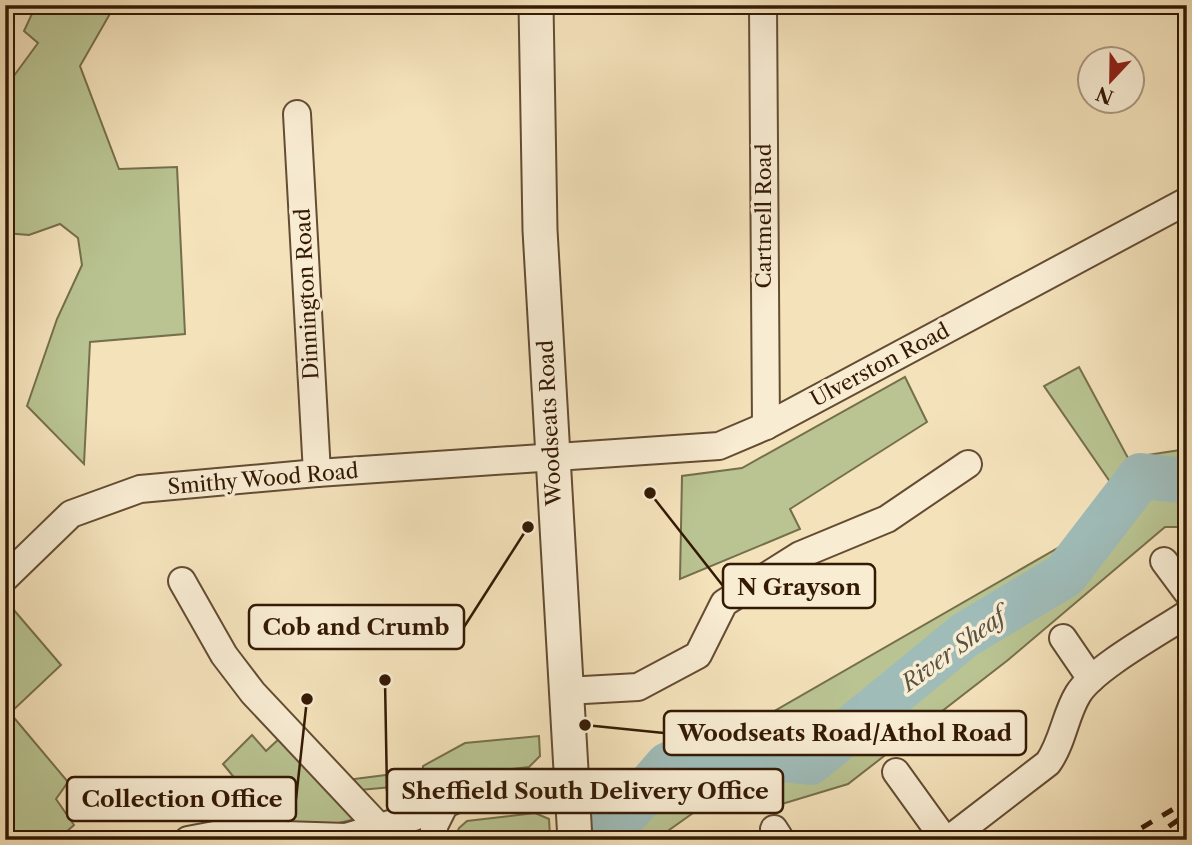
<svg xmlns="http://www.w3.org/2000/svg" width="1192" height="845" viewBox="0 0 1192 845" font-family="'Libre Caslon Text',serif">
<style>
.green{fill:#b9c492;stroke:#766f4b;stroke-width:2}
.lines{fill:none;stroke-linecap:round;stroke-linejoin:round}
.river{stroke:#9fbcb9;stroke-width:46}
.minor-casing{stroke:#644c32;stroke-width:30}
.tertiary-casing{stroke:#644c32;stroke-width:37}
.minor{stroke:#f8ecd3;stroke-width:26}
.tertiary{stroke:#f8ecd3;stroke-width:33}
.rail{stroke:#341a04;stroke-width:5;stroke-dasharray:12 12;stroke-linecap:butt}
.labels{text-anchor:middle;stroke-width:7;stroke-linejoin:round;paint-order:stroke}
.street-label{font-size:21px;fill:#341a04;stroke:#f8ecd3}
.water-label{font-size:23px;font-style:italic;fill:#595343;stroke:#f8ecd3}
.leader{fill:none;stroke:#341a04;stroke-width:2.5}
.callout-dot{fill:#341a04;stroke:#f8ecd3;stroke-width:2.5}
.callout{fill:#f8ecd3;stroke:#341a04;stroke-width:2.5}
.callout-label{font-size:23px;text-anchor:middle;font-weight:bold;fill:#341a04}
</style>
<rect width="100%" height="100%" fill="#f4e2bb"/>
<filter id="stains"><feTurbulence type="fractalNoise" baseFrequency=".00286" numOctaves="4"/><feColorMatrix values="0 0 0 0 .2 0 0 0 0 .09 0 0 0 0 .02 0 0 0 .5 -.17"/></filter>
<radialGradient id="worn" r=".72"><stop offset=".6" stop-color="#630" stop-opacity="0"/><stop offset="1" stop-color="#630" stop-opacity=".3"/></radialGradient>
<!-- green -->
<g class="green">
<polygon points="36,5 115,5 80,66 119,169 177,167 185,334 90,342 84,464 27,406 57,319 82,265 78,238 60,224 29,235 5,233 5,88 38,43 24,31"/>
<polygon points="1079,367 1128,458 1187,449 1187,527 1165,527 1008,660 848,784 772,807 710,801 655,840 585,840 583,793 705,751 1089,530 1117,492 1044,386"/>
<polygon points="905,377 927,422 790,509 800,529 680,579 682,476 742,468"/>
<polygon points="13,609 61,665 10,713 68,782 56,799 74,825 57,840 5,840 5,616"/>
<path d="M252 735 266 751 281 737 355 819C326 828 291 827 264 809 249 798 235 778 223 764Z"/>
<polygon points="539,736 540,756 529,767 432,778 423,774 423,766 465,743"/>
<polygon points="402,773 402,777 392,787 360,790 354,779"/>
<polygon points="535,813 549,819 550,836 525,836 524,833 454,840 459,828 467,821"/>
</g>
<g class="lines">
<!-- river -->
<polyline class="river" points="596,840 630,809 668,765 705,751 810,762 965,635 1065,575 1141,476 1187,481"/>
<!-- minor casing -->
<g class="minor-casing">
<g id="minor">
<polyline points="763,5 766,426"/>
<polyline points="297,114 317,473"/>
<polyline points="1164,561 1187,592"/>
<polyline points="5,578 71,514 140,489 317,473 719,446 766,426 1187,201"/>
<polyline points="182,581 224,655 253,693 380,828"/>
<polyline points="1063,638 1091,679"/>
<polyline points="566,691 638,687 698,655 724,603 800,555 887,519 968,464"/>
<polyline points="896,772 945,840"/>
<polyline points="774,829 781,840"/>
<polyline points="188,840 225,833 346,837 414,817 460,798 572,787"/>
<polyline points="434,840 434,826 444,806"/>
<path d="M948 840 1048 763C1063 742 1065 715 1078 694 1094 668 1160 632 1187 614"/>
</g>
</g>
<!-- tertiary casing -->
<g class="tertiary-casing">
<polyline id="tertiary" points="536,5 540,230 575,840"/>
</g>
<!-- minor -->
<use href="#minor" class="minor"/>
<!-- tertiary -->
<use href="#tertiary" class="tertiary"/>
<!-- rail -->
<g class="rail">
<polyline points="1121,840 1187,801"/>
<polyline points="1149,840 1187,814"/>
<polyline points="1178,840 1187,833"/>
</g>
</g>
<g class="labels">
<!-- street labels -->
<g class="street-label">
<text transform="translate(764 216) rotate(-90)" y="7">Cartmell Road</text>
<text transform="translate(307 294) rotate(-93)" y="7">Dinnington Road</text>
<text transform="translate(880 365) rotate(-28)" y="7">Ulverston Road</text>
<text transform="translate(550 423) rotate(-93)" y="7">Woodseats Road</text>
<text transform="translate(263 479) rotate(-5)" y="7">Smithy Wood Road</text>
</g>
<!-- water labels -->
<g class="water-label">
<text transform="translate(953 650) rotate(-36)" y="8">River Sheaf</text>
</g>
</g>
<!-- callouts -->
<path class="leader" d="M650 493L723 586M528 527L464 627M585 725L664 733M385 680L387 791M307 699L296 799"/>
<g class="callout-dot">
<circle cx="650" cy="493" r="7"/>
<circle cx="528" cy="527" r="7"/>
<circle cx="585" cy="725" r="7"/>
<circle cx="385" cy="680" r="7"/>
<circle cx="307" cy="699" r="7"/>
</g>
<g class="callout">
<rect x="723" y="564" width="152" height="44" rx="7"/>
<rect x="249" y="605" width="215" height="44" rx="7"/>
<rect x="664" y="711" width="362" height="44" rx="7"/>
<rect x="387" y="769" width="396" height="44" rx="7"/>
<rect x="67" y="777" width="229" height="44" rx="7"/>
</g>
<g class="callout-label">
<text x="799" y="595">N Grayson</text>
<text x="356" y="635">Cob and Crumb</text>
<text x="845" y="741">Woodseats Road/Athol Road</text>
<text x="585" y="799">Sheffield South Delivery Office</text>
<text x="182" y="807">Collection Office</text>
</g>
<!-- margin -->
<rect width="1192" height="845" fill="none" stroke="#f4e2bb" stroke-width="28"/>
<rect x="7" y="7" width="1178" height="831" fill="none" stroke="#341a04" stroke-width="3.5"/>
<rect x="14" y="14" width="1164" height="817" fill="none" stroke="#341a04" stroke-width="2"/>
<!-- north arrow -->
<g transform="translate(1111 80) rotate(202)"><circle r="33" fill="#f8ecd3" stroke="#aa9880" stroke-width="2"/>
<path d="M0-5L12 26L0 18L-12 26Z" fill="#8f2418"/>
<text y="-10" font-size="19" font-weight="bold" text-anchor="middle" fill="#341a04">N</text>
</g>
<rect width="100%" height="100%" filter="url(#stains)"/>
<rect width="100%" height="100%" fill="url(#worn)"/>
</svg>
